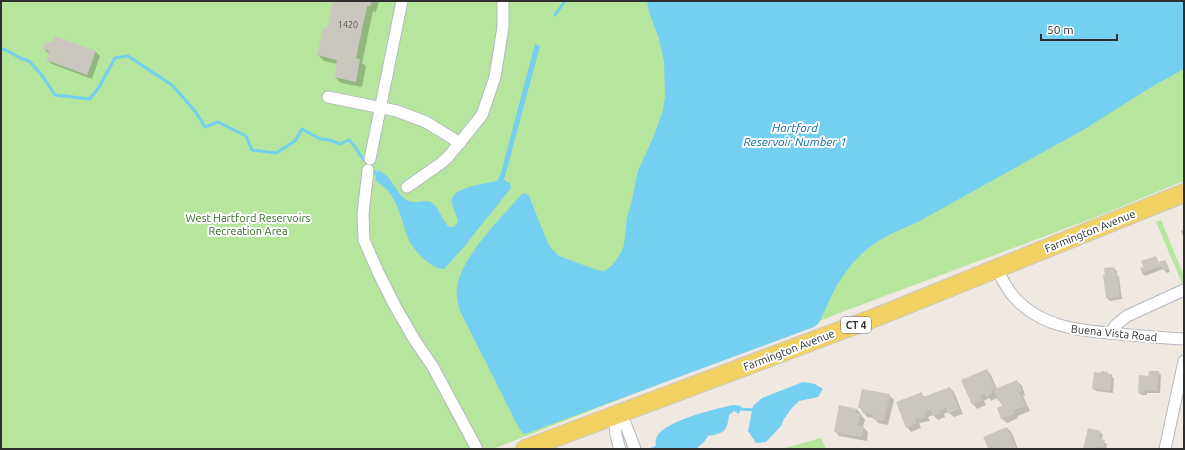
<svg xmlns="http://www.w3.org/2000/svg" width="1185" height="450" viewBox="0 0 1185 450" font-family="Ubuntu,sans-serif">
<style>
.green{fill:#b6e59e}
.water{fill:#75cff0}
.shadow{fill:#0003}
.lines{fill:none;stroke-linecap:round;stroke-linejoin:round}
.stream{stroke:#75cff0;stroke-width:3}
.building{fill:#cbc7bf}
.street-casing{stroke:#b4b7c1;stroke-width:13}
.primary-casing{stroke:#c9c9c9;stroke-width:20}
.street{stroke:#fff;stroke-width:11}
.primary{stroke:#f2d163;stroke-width:18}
.labels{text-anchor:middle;stroke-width:4;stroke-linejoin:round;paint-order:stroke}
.number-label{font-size:9px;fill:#555452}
.shield{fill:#fff;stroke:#6d6d6d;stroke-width:1}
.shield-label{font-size:10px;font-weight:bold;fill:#2e2e2e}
.park-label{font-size:11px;fill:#2c6e1b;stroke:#fff}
.street-label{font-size:11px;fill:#2e2e2e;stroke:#fff}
.water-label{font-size:12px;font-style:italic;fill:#0d6fa3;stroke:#fff}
</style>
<rect width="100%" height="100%" fill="#efe9e1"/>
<!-- green -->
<g class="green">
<polygon points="1,1 1184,1 1184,181 1091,219 850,309 493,449 1,449"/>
<polygon points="1161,220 1184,276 1184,283 1182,283 1156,222"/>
<polygon points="821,438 826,449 782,449 785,448"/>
</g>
<!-- water -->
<g class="water">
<path d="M647 1H1184V69L1153 86 1083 130 916 223C883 236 861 248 841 279 832 292 826 309 819 323L814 327 525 434 522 432 518 426 461 313C458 305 456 297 457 288 460 258 501 218 521 195L525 193 529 196 547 241 550 247 559 256 597 270 604 271 610 267 614 263 622 251 624 245 627 217 631 204 638 171 655 133 663 110 665 97 664 61 659 39 649 12Z"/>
<path d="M535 44 540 46 504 180 510 183 511 188 463 248 444 269C436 269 432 265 425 260 401 240 406 218 391 195 387 189 381 184 375 180L378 170C381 172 385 174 388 177 394 184 398 194 405 199 415 206 426 198 432 203 440 209 442 220 449 227H454L458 222C457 215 453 210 452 203 449 187 485 184 497 181L501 173Z"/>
<polygon points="803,382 815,384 823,389 818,397 799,401 791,409 784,419 781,426 766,442 756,443 748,431 753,406 762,398"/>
<path d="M733 405 741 406 739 414 734 411 729 415C727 432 724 433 708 436L704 442 696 449H656C656 446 655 442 656 440 659 421 717 409 733 405Z"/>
</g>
<!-- shadow -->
<g class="shadow">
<polygon points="334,1 379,1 376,12 373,11 362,63 366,66 362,87 341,83 335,77 338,64 324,61 318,55 328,30"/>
<polygon points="55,37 96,52 100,56 92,79 52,64 47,60 49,54 44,49 53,44"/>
<polygon points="1184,229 1184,238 1181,231"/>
<polygon points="1156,257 1159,263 1165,261 1167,264 1170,272 1167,273 1163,269 1145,276 1142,273"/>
<polygon points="1114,268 1117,271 1117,275 1119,277 1122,299 1110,301 1107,298"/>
<polygon points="987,370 991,375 997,389 1017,381 1022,386 1025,395 1023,396 1030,411 1017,416 1018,418 1007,423 1002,419 998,408 1003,406 997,398 991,401 989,398 984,401 986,405 977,409 973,404"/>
<polygon points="1158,372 1161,375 1160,393 1147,393 1147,395 1141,395 1139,392 1149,377"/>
<polygon points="1107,373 1114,378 1113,393 1096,391 1093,389"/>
<polygon points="950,388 954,392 963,414 954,417 948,412 944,414 945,417 938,420 933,415 928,417 930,421 919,423 921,428 911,432 907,427 921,394 925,397"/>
<polygon points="889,395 894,400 888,425 878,423 874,418 867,417 860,408"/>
<polygon points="857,409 865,420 863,427 868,432 867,441 839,436 835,431"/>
<polygon points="1007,428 1012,433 1018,449 990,449 988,448"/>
<polygon points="1100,432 1103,435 1101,440 1107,444 1106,449 1084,449"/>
</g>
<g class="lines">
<!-- stream -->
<g class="stream">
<polyline points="555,15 565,1"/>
<polyline points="1,49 6,50 20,58 29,61 41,74 55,95 90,99 99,87 115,58 128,56 172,85 195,111 205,127 218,122 246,136 252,150 276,153 295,141 302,129 320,139 330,140 340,144 349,140 356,148 360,155 378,176"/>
<polyline points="738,409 757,410"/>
<polyline points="652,449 660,446"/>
</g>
</g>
<!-- building -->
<g class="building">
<polygon points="333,1 372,1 370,6 367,6 356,58 360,59 356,82 334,77 337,60 317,55 323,28 327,29"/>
<polygon points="54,36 96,51 87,75 46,60 49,51 43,49 46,41 52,43"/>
<polygon points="1156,256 1158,262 1165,260 1168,269 1163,270 1161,266 1142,273 1140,268 1143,267 1141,261"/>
<polygon points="1114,267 1115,274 1117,273 1120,297 1106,298 1103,275 1105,275 1104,268"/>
<polygon points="987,369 995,389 1017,380 1022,391 1019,392 1026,406 1013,411 1015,414 1001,419 997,408 1002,406 999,399 997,400 994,389 991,391 992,394 986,397 985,394 980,396 982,400 972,405 961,380"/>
<polygon points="1101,371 1108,372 1107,374 1112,374 1110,391 1092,389 1094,372 1101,373"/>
<polygon points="1149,371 1159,371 1157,391 1145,390 1145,393 1138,393 1139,375 1148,376"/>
<polygon points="950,387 959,409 948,414 946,408 940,410 941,413 933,416 930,410 924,413 926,417 919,419 919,418 915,419 917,423 906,428 896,402 922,392 923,397"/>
<polygon points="862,389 890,394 884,421 873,419 874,415 862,413 863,409 858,408"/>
<polygon points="839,405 857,409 856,413 861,414 859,422 858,422 857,425 864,427 862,437 834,432"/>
<polygon points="1007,427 1017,449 993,449 992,446 988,448 983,437"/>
<polygon points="1088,428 1100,431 1099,438 1105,440 1103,448 1097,446 1096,449 1083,449"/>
</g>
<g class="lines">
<!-- street casing -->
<g class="street-casing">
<g id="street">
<polyline points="328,97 397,111 426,122 460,143"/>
<polyline points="370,159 402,1"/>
<polyline points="368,170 363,214 364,240 378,272 395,306 414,339 433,367 477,449"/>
<polyline points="407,187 440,164 448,157 482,115 495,77 503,27 503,1"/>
<path d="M997 269C1002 279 1007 290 1015 298 1042 328 1082 331 1120 334 1141 336 1163 338 1184 339"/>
<polyline points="1110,333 1117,324 1127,316 1184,290"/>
<path d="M620 449C616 437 614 428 616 415L625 423 635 449"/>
<polyline points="1165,449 1184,361"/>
</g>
</g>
<!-- primary casing -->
<g class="primary-casing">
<polyline id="primary" points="525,449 874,318 1184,193"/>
</g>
<!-- street -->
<use href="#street" class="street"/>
<!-- primary -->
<use href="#primary" class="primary"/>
</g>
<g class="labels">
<!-- number labels -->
<g class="number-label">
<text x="348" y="28">1420</text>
</g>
<!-- shield labels -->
<rect class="shield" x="841" y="317" width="30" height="16" rx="3"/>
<g class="shield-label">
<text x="856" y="329">CT 4</text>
</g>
<!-- park labels -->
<g class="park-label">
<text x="248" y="222">West Hartford Reservoirs<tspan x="248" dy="13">Recreation Area</tspan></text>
</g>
<!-- street labels -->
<g class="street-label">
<text transform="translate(1090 231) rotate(-22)" y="4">Farmington Avenue</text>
<text transform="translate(1114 333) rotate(6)" y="4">Buena Vista Road</text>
<text transform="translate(789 350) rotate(-21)" y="4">Farmington Avenue</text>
</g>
<!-- water labels -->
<g class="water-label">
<text x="795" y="132">Hartford<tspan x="795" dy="14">Reservoir Number 1</tspan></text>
</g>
</g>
<!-- border -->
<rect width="1185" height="450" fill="none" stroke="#2e2e2e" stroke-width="4"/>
<!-- scale -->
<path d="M1041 34v6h76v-6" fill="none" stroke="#2e2e2e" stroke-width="2"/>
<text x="1047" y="34" font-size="12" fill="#2e2e2e" stroke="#ffffff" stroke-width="3" paint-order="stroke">50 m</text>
</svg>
